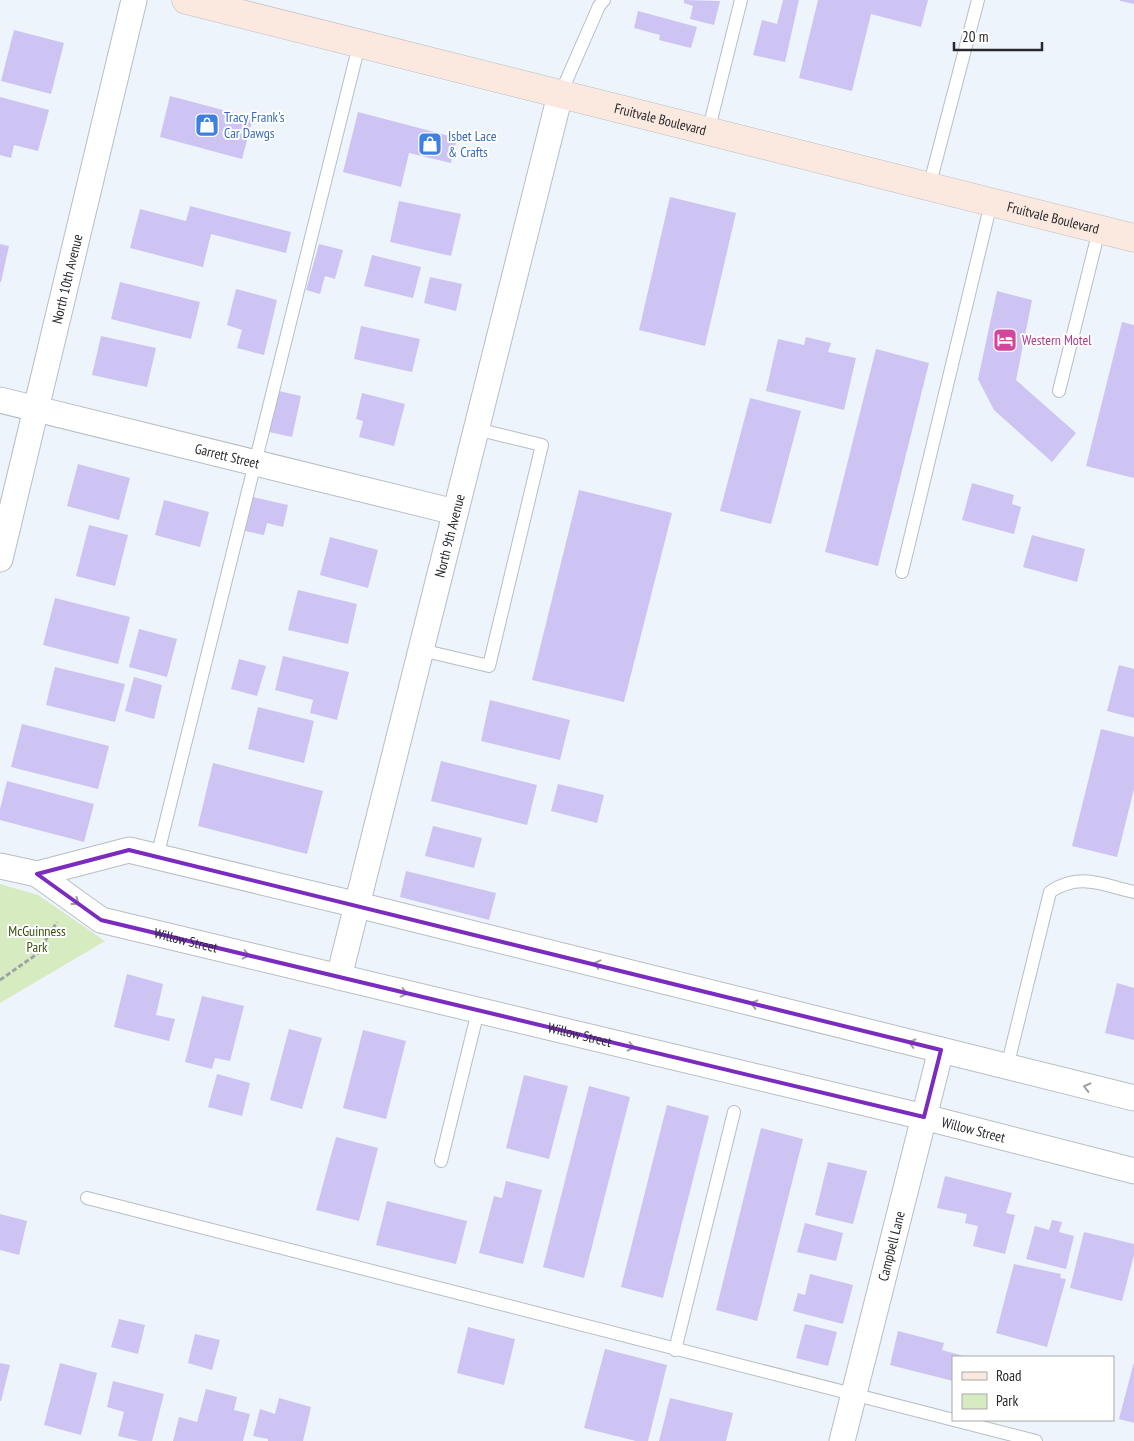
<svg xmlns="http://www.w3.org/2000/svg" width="1134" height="1441" viewBox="0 0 1134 1441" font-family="'PT Sans Narrow',sans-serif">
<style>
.green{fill:#d7ebc1}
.building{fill:#cdc4f3}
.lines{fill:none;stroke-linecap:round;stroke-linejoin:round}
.lane-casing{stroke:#b7bec4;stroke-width:14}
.street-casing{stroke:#b7bec4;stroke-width:27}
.secondary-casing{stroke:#b7bec4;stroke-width:29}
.path{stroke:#9da2a7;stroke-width:3;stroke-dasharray:5 2.5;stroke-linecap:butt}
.lane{stroke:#fff;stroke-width:12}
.street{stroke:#fff;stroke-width:25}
.secondary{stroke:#fbe8df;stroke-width:28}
.oneway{stroke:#9e9fa0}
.marked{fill:none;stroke:#7b2cbf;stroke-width:4;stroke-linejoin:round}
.labels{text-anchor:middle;stroke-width:4;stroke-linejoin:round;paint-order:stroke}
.shop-label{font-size:14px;fill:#366cbe;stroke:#fff;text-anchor:start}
.street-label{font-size:14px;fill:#27292c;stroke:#fff}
.hotel-label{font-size:14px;fill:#b23c85;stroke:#fff;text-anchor:start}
.park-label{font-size:14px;fill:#364f0c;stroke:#fff}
</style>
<rect width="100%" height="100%" fill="#edf4fb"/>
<!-- green -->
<polygon class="green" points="0,884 38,895 105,941 0,1003"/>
<!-- building -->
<g class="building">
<polygon points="684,0 720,1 714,25 690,19 693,6 684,3"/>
<polygon points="783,0 799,0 785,62 753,55 762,20 777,24"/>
<polygon points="818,0 928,0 921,27 871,14 852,91 799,78"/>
<polygon points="1120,0 1134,0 1134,4 1120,1"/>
<polygon points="638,11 697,27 691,48 659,40 660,35 634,28"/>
<polygon points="14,30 64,43 51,94 1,81"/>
<polygon points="170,96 253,118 242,159 160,137"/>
<polygon points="0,97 49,110 38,151 14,145 11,158 0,155"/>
<polygon points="358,112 457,138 451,163 409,153 401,187 343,172"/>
<polygon points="670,197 736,213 705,346 639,330"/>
<polygon points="399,201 461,214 451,256 390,242"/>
<polygon points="190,206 291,232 286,253 211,234 203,267 130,248 140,209 186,221"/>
<polygon points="0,244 9,246 1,282 0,282"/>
<polygon points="319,244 343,250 335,279 325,276 320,294 306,290"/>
<polygon points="372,255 421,267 413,298 364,286"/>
<polygon points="430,277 462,284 456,311 424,303"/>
<polygon points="120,282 200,302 191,339 111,319"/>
<polygon points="236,289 277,300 264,355 237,348 242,330 227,325"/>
<polygon points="997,291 1032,300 1016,380 1076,433 1052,462 994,410 978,379"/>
<polygon points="1122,322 1134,325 1134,478 1086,466"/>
<polygon points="361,326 420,339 412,372 354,359"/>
<polygon points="101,336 156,348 147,387 92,375"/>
<polygon points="806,337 831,343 828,352 856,358 844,410 766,391 778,339 804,345"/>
<polygon points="876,349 929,363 878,566 825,552"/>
<polygon points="279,391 301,396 292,437 269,432"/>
<polygon points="362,393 405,404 394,446 359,437 363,421 356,419"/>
<polygon points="750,398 801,411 771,524 720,511"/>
<polygon points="78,464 130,478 119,520 67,506"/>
<polygon points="972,483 1014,495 1012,504 1021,507 1014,534 962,520"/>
<polygon points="579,490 672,513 624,702 532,680"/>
<polygon points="253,497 288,505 283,527 267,523 264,535 245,531"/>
<polygon points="164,500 209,512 200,547 155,535"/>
<polygon points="89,525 128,535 115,586 76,576"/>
<polygon points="1032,535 1085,549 1077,582 1023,567"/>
<polygon points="330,537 378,550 368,588 320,575"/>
<polygon points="298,590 357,604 348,644 288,630"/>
<polygon points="55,598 130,617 118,664 43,645"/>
<polygon points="139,629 177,639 167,677 129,667"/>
<polygon points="283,656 349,672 337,720 310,713 313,700 275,690"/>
<polygon points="239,659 266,666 257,696 231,689"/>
<polygon points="1119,665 1134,669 1134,718 1107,711"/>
<polygon points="55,667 125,684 115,722 46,705"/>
<polygon points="134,677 162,685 154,719 125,711"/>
<polygon points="490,700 570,720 560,760 481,741"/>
<polygon points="258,707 314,721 304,763 248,749"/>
<polygon points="22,724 109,746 98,789 11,767"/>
<polygon points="1101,729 1134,737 1134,789 1117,857 1072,846"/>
<polygon points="441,761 537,785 527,825 431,801"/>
<polygon points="213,763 323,791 307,854 198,826"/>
<polygon points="7,781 94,804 84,842 0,820 0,809"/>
<polygon points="558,784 604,795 597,823 551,811"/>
<polygon points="433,826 482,838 474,868 425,856"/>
<polygon points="406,871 496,893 489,920 400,897"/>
<polygon points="127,974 163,984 156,1015 175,1019 169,1041 114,1027"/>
<polygon points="1117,983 1134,988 1134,1040 1105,1033"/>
<polygon points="202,996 244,1006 230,1061 215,1058 212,1069 185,1062"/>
<polygon points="289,1029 322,1038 302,1109 270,1100"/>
<polygon points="363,1030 406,1041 386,1119 343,1108"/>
<polygon points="217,1074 250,1083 242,1116 208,1107"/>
<polygon points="524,1075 568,1086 549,1159 506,1148"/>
<polygon points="589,1086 630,1097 584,1278 543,1267"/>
<polygon points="667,1105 709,1116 663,1298 621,1287"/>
<polygon points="761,1128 803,1139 757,1321 716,1310"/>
<polygon points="336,1137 378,1148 359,1221 316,1210"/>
<polygon points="828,1162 867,1171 853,1224 815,1215"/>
<polygon points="945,1176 1012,1193 1006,1213 1015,1215 1005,1254 973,1246 978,1226 965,1223 967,1214 937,1208"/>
<polygon points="506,1181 542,1190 523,1264 479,1253 494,1196 502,1198"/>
<polygon points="387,1201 467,1221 456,1264 376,1245"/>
<polygon points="0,1214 27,1221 19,1255 0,1250"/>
<polygon points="1052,1220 1062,1222 1059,1232 1074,1236 1066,1269 1026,1259 1035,1226 1049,1230"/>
<polygon points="805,1223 843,1233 836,1261 797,1252"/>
<polygon points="1084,1232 1134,1244 1134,1255 1122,1301 1070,1288"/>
<polygon points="1014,1264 1061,1274 1060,1278 1066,1279 1047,1347 996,1333"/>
<polygon points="810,1274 853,1285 843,1324 793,1311 798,1293 805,1295"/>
<polygon points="119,1319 145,1325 138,1354 111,1347"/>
<polygon points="805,1324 837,1332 828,1366 796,1358"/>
<polygon points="468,1327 515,1339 504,1385 457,1373"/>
<polygon points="898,1331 944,1343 942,1350 967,1357 953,1357 953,1381 890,1365"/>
<polygon points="195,1334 220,1340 212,1370 188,1363"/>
<polygon points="605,1349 667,1365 648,1441 636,1441 584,1428"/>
<polygon points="1134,1362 1134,1423 1119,1419"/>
<polygon points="0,1363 10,1365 1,1401 0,1401"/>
<polygon points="60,1363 97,1373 81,1435 44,1425"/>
<polygon points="113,1381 164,1394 152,1441 139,1441 118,1436 124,1412 107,1407"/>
<polygon points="206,1389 237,1397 234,1410 250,1414 243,1441 173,1441 179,1417 197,1422"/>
<polygon points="279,1398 311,1407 303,1441 268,1441 268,1439 253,1436 260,1409 275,1414"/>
<polygon points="670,1398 733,1413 726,1441 659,1441"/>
</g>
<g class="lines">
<!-- lane casing -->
<g class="lane-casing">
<g id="lane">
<polyline points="560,95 599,6 604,0"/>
<polyline points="708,132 741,0"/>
<polyline points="929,187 978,0"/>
<polyline points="1059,391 1099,230"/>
<polyline points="902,572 991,203"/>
<polyline points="421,650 489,666 542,445 476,429"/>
<polyline points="157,857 359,45"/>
<path d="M1007 1067 1050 892C1079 872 1103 885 1134 892"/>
<polyline points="441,1161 478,1011"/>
<polyline points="87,1198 1036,1441"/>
<polyline points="675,1350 734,1112"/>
</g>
</g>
<!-- street casing -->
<g class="street-casing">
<g id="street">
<path id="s1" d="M0 400 455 512"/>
<path id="s2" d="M0 559 134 0"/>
<path id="s3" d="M0 866 37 874 101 920 924 1117 1134 1171"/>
<polyline points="37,874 129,850 358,905 1134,1098"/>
<path id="s4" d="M339 977 560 95"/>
<path id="s5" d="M842 1441 941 1050"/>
</g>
</g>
<!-- secondary casing -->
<g class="secondary-casing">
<g id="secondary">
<path id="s6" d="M186 0 1134 238"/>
</g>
</g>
<!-- path -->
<polyline class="path" points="0,980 37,954 57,922"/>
<!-- lane -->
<use href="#lane" class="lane"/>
<!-- street -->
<use href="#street" class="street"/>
<!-- secondary -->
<use href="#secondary" class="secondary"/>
</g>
<!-- one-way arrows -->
<defs><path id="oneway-chevron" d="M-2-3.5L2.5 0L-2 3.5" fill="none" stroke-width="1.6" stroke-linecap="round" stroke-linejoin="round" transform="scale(1.25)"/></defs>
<g class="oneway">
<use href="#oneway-chevron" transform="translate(76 902) rotate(36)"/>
<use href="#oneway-chevron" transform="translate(246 955) rotate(13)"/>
<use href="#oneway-chevron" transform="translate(597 964) rotate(-166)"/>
<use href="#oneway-chevron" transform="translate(404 993) rotate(14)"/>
<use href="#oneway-chevron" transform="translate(754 1004) rotate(-166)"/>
<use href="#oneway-chevron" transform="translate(912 1043) rotate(-166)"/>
<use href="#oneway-chevron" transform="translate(631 1047) rotate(13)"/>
<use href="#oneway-chevron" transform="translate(1087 1087) rotate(-166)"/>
</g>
<!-- marked area -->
<path class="marked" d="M129 850 941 1050 924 1117 101 920 37 874Z"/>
<!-- icons -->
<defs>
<g id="shop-square" transform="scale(1.25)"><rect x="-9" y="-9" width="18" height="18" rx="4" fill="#3f7fe0" stroke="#fff"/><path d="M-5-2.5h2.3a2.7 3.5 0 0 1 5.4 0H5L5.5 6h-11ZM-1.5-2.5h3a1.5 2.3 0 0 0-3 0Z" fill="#fff"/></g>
<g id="hotel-square" transform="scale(1.25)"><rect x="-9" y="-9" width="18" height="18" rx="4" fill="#d1479c" stroke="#fff"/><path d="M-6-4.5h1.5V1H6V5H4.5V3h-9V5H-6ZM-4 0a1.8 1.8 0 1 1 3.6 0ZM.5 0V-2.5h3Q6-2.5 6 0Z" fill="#fff"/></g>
</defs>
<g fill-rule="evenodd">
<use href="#shop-square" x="207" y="125"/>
<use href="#shop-square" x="430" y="144"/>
<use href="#hotel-square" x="1005" y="340"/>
</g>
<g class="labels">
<!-- shop labels -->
<g class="shop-label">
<text x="224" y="122">Tracy Frank's<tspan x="224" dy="16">Car Dawgs</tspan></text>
<text x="448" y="141">Isbet Lace<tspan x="448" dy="16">&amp; Crafts</tspan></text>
</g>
<!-- street labels -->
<g class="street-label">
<text dy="5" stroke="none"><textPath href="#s6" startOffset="489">Fruitvale Boulevard</textPath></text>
<text dy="5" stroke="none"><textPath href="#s6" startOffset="894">Fruitvale Boulevard</textPath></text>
<text dy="5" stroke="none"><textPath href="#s2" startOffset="288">North 10th Avenue</textPath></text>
<text dy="5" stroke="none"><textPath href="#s1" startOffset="234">Garrett Street</textPath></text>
<text dy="5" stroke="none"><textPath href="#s4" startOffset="455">North 9th Avenue</textPath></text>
<text dy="5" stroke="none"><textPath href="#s3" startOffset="204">Willow Street</textPath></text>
<text dy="5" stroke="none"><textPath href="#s3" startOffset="609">Willow Street</textPath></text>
<text dy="5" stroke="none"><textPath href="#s3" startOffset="1014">Willow Street</textPath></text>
<text dy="5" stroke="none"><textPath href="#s5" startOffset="201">Campbell Lane</textPath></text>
</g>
<!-- hotel labels -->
<g class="hotel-label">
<text x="1022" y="345">Western Motel</text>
</g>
<!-- park labels -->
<g class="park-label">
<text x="37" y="936">McGuinness<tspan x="37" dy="16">Park</tspan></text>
</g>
</g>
<!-- legend -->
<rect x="952" y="1356" width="162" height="65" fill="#ffffff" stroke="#a9a9ab"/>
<rect x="962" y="1372" width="25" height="8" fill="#fbe8df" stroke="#a9a9ab"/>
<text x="996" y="1381" font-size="15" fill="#27292c">Road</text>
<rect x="962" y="1394" width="25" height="15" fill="#d7ebc1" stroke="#a9a9ab"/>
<text x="996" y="1406" font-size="15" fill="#27292c">Park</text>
<!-- scale -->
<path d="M954 42v8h88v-8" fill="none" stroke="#27292c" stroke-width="2.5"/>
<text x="962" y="42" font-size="15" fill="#27292c" stroke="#ffffff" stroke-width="4" paint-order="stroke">20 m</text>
</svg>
